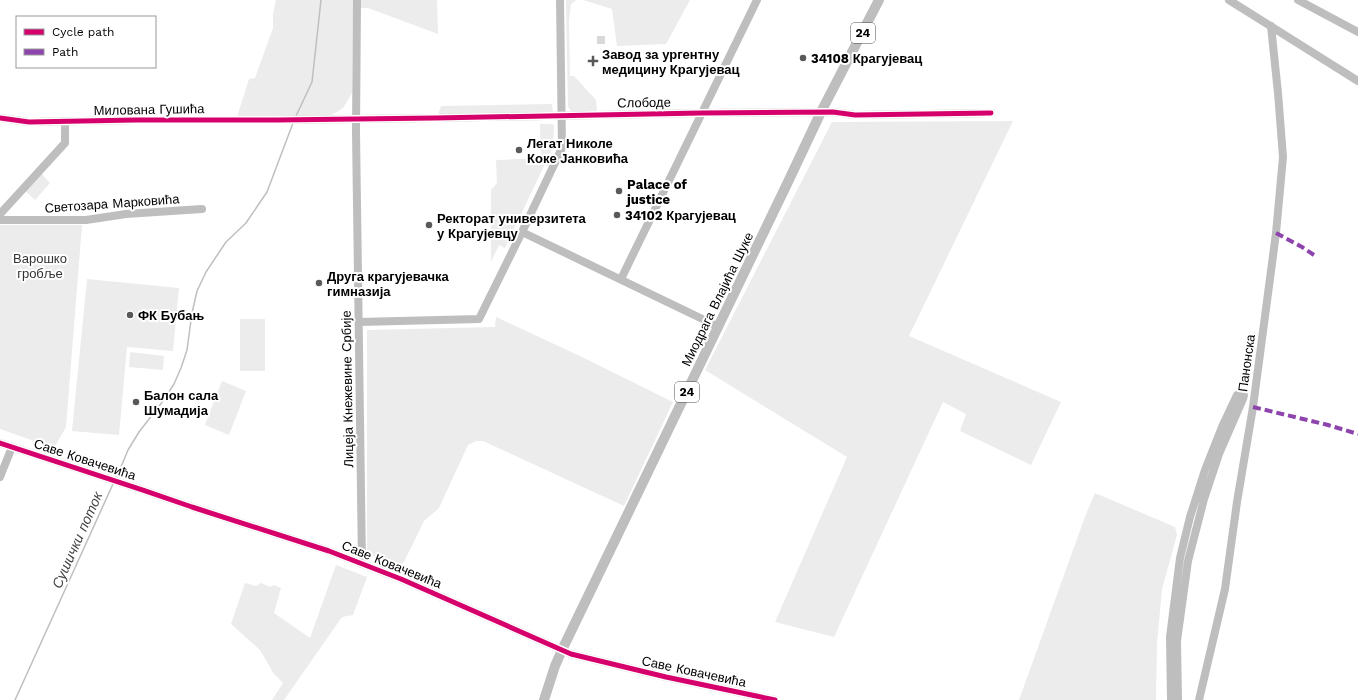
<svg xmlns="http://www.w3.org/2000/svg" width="1358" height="700" viewBox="0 0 1358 700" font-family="'Work Sans',sans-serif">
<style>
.green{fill:#ececec}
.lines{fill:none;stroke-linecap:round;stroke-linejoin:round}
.stream{stroke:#bfbfbf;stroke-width:1.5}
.minor-tunnel{stroke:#d9d9d9;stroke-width:8;stroke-dasharray:8 4;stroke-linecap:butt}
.minor{stroke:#bebebe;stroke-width:8}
.major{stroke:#bebebe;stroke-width:10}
.quiet{stroke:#8e44ad;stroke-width:4;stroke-dasharray:8 4;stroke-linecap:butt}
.cycleway-casing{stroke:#fff;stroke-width:8}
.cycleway{stroke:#d6006c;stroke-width:5}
.poi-dot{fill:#595959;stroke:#fff;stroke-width:1.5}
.labels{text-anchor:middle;stroke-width:4;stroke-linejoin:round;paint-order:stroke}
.shield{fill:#fff;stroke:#4c4c4c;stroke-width:1}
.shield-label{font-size:12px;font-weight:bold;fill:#000}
.poi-label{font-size:13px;font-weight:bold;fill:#000;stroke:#fff;text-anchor:start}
.street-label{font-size:13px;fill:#000;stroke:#fff}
.park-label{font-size:13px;fill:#333;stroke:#fff}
.water-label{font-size:14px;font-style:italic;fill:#444;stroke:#fff}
</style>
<rect width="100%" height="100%" fill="#fff"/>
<!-- green -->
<g class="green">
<polygon points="276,0 437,0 438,34 368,8 353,8 352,93 343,108 330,116 236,120 249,79 255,78 273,28 273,14"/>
<polygon points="566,0 576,0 571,4 569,21 570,76 574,76 596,100 597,112 572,112 568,107"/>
<polygon points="583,0 690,0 666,44 617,46 612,9"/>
<polygon points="552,104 553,115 437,118 441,106"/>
<polygon points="1013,121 909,336 1061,402 1031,465 960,431 966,414 943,402 834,637 775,622 847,457 705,370 832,122"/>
<polygon points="540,124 551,124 554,125 553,147 505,248 499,245 491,262 491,190 497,183 496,160 541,158"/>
<polygon points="40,172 50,183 35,200 24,190"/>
<polygon points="0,225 82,225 66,427 54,448 0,429"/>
<polygon points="87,279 179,288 173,351 127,347 119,435 72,431"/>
<polygon points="496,317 582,357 673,402 624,506 483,441 476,441 468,445 439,508 424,521 404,562 400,566 367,554 367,330 495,327"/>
<rect x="240" y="319" width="25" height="52"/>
<polygon points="130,352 164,356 163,370 129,367"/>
<polygon points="222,381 246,391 229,435 205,425"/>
<polygon points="1095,493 1175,527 1177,535 1162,589 1157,644 1156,700 1019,700 1086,514"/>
<polygon points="336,565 367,577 353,615 342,617 284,700 272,700 283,683 274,674 260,650 231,624 245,583 256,586 261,583 270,587 274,585 281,588 274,613 310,638"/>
</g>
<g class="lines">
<!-- stream -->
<g class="stream">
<polyline points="296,116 312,82 321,0"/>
<polyline points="116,479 128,450 139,432 163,401 174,384 181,368 187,350 192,313 197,291 206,272 226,242 246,223 267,192 293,123"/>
<polyline points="15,700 113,484"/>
</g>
<!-- minor-tunnel -->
<polyline class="minor-tunnel" points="601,36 601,46"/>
<!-- minor -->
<g class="minor">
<polyline points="357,0 356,132 362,564"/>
<polyline points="560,0 562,148 522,232 719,327"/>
<polyline points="1229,0 1358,81"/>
<polyline points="1298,0 1358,32"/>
<polyline points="0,118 29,122 135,120 277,120 435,118 701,113 833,112 855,115 991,113"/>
<polyline points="0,214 65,143 65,121"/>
<polyline points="0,220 86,220 126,214 202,209"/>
<polyline points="621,279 757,0"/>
<polyline points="359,322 479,319 522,232"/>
<polyline points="0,443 143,490 192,507 329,551 401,579 571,654 666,677 775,700"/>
<polyline points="0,477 12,447"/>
<polyline points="1171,700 1170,637 1180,558 1190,517 1205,470 1222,427 1237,395 1243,393 1244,395 1243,399 1219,454 1204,499 1188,561 1177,641 1178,700"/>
<polyline points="1199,700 1225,589 1237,502 1253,407 1276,233 1283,157 1278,93 1271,26"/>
</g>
<!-- major -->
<polyline class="major" points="544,700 555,666 562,650 787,184 821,112 879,0"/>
<!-- quiet -->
<g class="quiet">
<polyline points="1276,233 1302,247 1314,255"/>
<polyline points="1253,407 1328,425 1358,434"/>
</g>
<!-- cycleway casing -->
<g class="cycleway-casing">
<g id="cycleway">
<polyline points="0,118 29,122 135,120 277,120 435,118 701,113 833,112 855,115 991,113"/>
<polyline points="0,443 143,490 192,507 329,551 401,579 571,654 666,677 775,700"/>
</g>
</g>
<!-- cycleway -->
<use href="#cycleway" class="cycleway"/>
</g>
<!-- markers -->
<g class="poi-dot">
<circle cx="803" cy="58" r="4"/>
<path d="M591 55h4v4h4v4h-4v4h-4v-4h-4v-4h4z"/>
<circle cx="519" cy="150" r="4"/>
<circle cx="619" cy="191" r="4"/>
<circle cx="617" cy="215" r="4"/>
<circle cx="429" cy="225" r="4"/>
<circle cx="319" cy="283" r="4"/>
<circle cx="130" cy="315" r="4"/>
<circle cx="136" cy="402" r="4"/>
</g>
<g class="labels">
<!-- shield labels -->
<g class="shield">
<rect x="851" y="23" width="24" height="20" rx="3"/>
<rect x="675" y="382" width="24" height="20" rx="3"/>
</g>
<g class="shield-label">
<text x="863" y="37">24</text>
<text x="687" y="396">24</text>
</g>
<!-- poi labels -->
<g class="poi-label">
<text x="602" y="59">Завод за ургентну<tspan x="602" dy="15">медицину Крагујевац</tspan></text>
<text x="811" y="63">34108 Крагујевац</text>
<text x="527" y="148">Легат Николе<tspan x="527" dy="15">Коке Јанковића</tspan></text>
<text x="627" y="189">Palace of<tspan x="627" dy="15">justice</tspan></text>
<text x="625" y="220">34102 Крагујевац</text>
<text x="437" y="223">Ректорат универзитета<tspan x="437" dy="15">у Крагујевцу</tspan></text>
<text x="327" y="281">Друга крагујевачка<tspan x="327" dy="15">гимназија</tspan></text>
<text x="138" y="320">ФК Бубањ</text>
<text x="144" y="400">Балон сала<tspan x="144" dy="15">Шумадија</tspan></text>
</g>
<!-- street labels -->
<g class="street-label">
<text transform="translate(644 102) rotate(-1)" y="5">Слободе</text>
<text transform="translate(149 109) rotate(-1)" y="5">Милована Гушића</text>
<text transform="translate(112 203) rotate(-4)" y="5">Светозара Марковића</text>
<text transform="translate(717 299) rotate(-64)" y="5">Миодрага Влајића Шуке</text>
<text transform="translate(1246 363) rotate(-82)" y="5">Панонска</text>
<text transform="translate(347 389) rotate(-91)" y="5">Лицеја Кнежевине Србије</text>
<text transform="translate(85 459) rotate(18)" y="5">Саве Ковачевића</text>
<text transform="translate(392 564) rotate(22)" y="5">Саве Ковачевића</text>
<text transform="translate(694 671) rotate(12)" y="5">Саве Ковачевића</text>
</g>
<!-- park labels -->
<g class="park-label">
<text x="40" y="263">Варошко<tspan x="40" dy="15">гробље</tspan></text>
</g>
<!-- water labels -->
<g class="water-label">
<text transform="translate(77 540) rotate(-66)" y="5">Сушички поток</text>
</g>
</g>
<!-- legend -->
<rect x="16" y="16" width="140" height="52" fill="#ffffff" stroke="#999999"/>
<rect x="24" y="29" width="20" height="6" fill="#d6006c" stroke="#999999"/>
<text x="52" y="36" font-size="12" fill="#000000">Cycle path</text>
<rect x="24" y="49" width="20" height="6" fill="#8e44ad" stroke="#999999"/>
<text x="52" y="56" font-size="12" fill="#000000">Path</text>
</svg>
